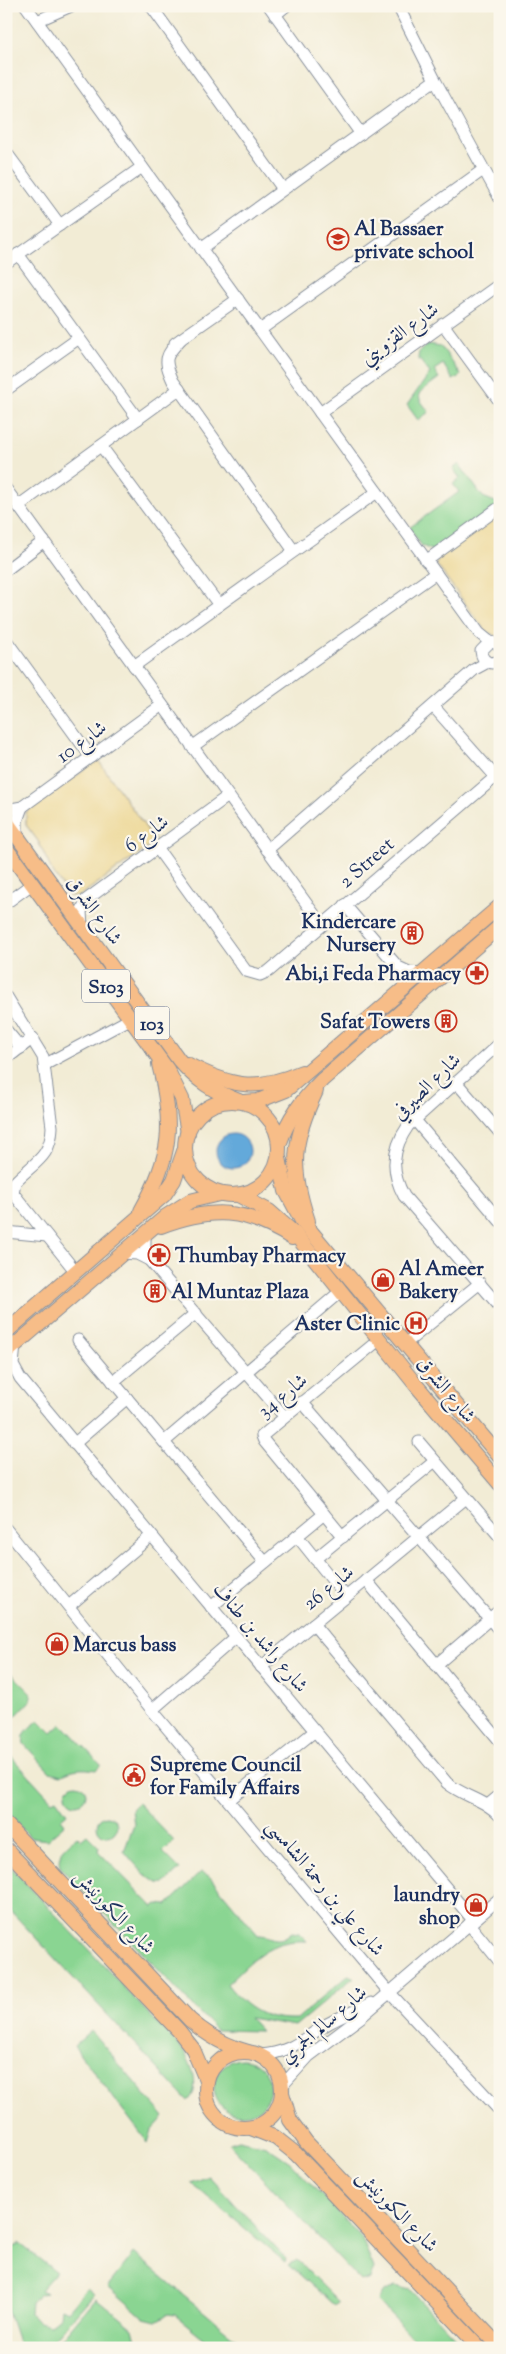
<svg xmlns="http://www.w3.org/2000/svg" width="506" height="2354" viewBox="0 0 506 2354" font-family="'Sorts Mill Goudy',Amiri,serif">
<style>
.green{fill:#8ad592;stroke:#528278}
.sand{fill:#eeda9e;stroke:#84847e}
.water{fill:#64a9da;stroke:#406c9c}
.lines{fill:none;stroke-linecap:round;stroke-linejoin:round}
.minor-casing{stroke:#868e9a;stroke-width:13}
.major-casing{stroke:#868e9a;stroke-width:16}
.minor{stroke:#fff;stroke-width:11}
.major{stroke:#f7bd88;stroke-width:14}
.labels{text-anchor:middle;stroke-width:4.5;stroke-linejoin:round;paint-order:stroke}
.shield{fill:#fbf7ec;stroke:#5e6b89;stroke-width:1}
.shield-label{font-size:19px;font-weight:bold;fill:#1b2f5e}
.poi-label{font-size:20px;font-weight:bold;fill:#1b2f5e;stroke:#fbf7ec;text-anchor:start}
.street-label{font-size:20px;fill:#1b2f5e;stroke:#fbf7ec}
</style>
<rect width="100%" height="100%" fill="#fbf7ec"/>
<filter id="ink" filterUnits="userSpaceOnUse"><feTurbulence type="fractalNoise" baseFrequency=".02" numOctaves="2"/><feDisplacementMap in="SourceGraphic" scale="10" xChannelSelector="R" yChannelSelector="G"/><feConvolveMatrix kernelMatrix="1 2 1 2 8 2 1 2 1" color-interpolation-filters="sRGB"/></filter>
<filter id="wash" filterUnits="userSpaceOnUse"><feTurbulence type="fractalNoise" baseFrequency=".0096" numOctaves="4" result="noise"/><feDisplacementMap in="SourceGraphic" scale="20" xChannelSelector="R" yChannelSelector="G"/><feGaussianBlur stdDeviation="1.12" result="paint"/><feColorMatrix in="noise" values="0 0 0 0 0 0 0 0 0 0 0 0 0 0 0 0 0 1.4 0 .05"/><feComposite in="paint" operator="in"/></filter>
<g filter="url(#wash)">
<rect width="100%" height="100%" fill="#f2ecd5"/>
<!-- green -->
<g class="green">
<polygon points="428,344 441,346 461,375 453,380 443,364 434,370 439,378 419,393 420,400 429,412 418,420 407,405 430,373 418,358 419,352"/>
<polygon points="459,464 483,497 500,504 434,551 422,546 409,528 459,492 453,484 460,478 453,469"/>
<polygon points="6,1668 31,1693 31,1700 6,1726"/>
<path d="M39 1720 52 1733 62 1724 101 1765 96 1770C83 1768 73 1768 61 1775L50 1772 24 1744C21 1732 31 1727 39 1720Z"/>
<polygon points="6,1751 52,1801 56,1799 67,1814 61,1819 65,1824 47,1840 31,1838 6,1812"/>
<circle cx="76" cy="1794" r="10"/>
<path d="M138 1803 174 1841 163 1852 180 1869C175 1873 169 1880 164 1883 152 1887 131 1859 124 1851L134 1825 132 1809Z"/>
<circle cx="107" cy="1826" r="10"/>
<path d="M87 1835 99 1847 98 1851 153 1907 157 1904 167 1905 201 1872 209 1876 258 1935C274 1935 276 1946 292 1932L299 1933 307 1941C268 1939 254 1959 227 1984 247 2010 264 2020 297 2019L348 1975 354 1977 295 2026 249 2018 261 2031 216 2030 60 1867C56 1852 67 1845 77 1836L81 1840Z"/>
<path d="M6 1862 181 2048C191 2061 202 2088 188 2101L6 1906Z"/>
<polygon points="91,2031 164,2117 152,2130 148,2143 74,2046"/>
<circle cx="242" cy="2087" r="28"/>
<polygon points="238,2140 266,2146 290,2162 361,2237 374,2268 370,2279 361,2282 229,2143"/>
<polygon points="209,2176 286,2259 285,2262 191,2183"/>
<polygon points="6,2241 14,2247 19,2243 56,2272 40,2290 46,2293 40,2294 31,2302 30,2313 38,2322 50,2325 60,2317 61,2308 67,2311 87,2288 94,2294 46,2348 20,2348 6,2306"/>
<polygon points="134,2253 247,2348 216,2348 175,2315 168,2314 156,2321 144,2318 108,2286"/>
<polygon points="297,2260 339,2302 335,2306 289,2265"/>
<polygon points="395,2286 410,2290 465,2348 423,2348 378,2301 383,2293"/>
<polygon points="96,2298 133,2328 138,2348 54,2348"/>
</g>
<!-- sand -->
<g class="sand">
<polygon points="500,512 500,636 499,637 489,633 481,625 436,564 439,555"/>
<polygon points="98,760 156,842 78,897 68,895 52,871 38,841 26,825 26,812"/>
</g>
<!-- water -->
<circle class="water" cx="233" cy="1151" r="17"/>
</g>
<g filter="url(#ink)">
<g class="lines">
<!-- minor casing -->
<g class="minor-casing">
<g id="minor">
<polyline points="26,6 479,633 490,642"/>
<polyline points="151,6 283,189"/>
<polyline points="269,6 361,134"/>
<polyline points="398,6 435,80 500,199"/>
<polyline points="275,15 286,6"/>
<polyline points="37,21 71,6"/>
<polyline points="6,152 60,225"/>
<polyline points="201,249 435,80"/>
<polyline points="18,254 138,419"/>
<polyline points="6,263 142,167"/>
<polyline points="443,324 500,402"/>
<polyline points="260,330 483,170"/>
<path d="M181 339C165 356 163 359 173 381L294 551"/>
<polyline points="175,343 238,299"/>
<polyline points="6,390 79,338"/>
<polyline points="320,413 500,284"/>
<polyline points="101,446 219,605"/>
<polyline points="6,489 322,925"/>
<polyline points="18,506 179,389"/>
<polyline points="426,561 500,507"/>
<polyline points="6,570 44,541"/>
<polyline points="6,640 91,757"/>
<path d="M500 644 490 642 481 651C482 662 491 666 500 660"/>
<polyline points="134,666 377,492"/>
<polyline points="433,706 495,776"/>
<polyline points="192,747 436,573"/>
<polyline points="6,810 22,807 162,705"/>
<polyline points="17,836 17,821 22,807"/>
<polyline points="157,848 246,971 260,975 269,971 500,773"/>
<polyline points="267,850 475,669 488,662"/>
<polyline points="6,903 32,884"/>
<polyline points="345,905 398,967 409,972 422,973"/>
<polyline points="82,926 81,912 86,900 228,796"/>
<path d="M6 997 43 1057 52 1127C51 1158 34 1162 15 1182L13 1193 76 1272"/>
<polyline points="6,1030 21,1048"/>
<path d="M500 1043 408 1126C392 1149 390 1171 404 1196L500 1307"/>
<polyline points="6,1059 33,1038"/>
<polyline points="46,1064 130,1019"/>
<polyline points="456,1082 500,1133"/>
<polyline points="414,1119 500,1221"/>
<polyline points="6,1232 47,1236"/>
<polyline points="145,1234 145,1247 149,1260 284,1416"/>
<polyline points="122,1253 137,1254 149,1260"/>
<polyline points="78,1340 265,1562"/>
<polyline points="405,1344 480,1283"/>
<polyline points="15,1345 13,1365 20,1378 473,1920"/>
<polyline points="113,1382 196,1313"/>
<polyline points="302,1402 500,1631"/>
<polyline points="164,1442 341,1291"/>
<polyline points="419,1442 500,1537"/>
<polyline points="74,1444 127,1398"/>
<polyline points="6,1529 152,1710 389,1992 500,2111"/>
<polyline points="297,1536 346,1597"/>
<polyline points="343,1537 264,1441 262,1436 380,1339"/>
<polyline points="315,1559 435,1461"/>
<polyline points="366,1580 500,1741"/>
<polyline points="69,1606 151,1536"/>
<polyline points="211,1607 324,1514"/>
<path d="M313 1624 447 1783C464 1797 485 1799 500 1816"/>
<polyline points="436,1665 500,1610"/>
<polyline points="261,1667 466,1498"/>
<polyline points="152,1710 236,1637"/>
<polyline points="229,1800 315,1731"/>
<polyline points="488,1805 500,1795"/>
<polyline points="469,1924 500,1962"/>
<path d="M260 2055C292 2053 303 2038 329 2023 342 2016 357 2010 371 2003"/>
<polyline points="282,2086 309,2056 361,2017 500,1898"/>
</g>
</g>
<!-- major casing -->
<g class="major-casing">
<g id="major">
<path d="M6 821 179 1060C196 1080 214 1092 239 1101"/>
<polyline points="6,848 167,1069 182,1099 188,1133"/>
<path d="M187 1064C231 1087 256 1092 302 1072"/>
<circle cx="232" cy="1148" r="47"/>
<polyline points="244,1102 258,1101 286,1090 500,906"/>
<path d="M279 1145C288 1118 302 1100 322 1080L500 926"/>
<polyline points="279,1158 286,1191 302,1221 500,1457"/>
<polyline points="238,1195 269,1211 295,1234 416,1385 500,1484"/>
<path d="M141 1211C172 1156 174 1125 159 1064"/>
<path d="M308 1221C290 1167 292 1142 316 1091"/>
<path d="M161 1226C212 1207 245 1208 292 1238"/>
<polyline points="6,1332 164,1195 174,1180 184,1151"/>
<polyline points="6,1353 165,1217 190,1201 219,1194"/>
<path d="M6 1824 190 2020C208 2036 226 2046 248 2052"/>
<polyline points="6,1849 179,2031 193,2049 207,2082"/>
<circle cx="244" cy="2090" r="38"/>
<polyline points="282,2093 290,2120 306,2142 500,2347"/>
<polyline points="251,2128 276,2138 296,2154 480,2348"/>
</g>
</g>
<!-- minor -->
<use href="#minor" class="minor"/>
<!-- major -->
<use href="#major" class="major"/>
</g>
</g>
<!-- icons -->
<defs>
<g id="school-ring" transform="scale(1.125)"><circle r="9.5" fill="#fbf7ec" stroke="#c8321e" stroke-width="1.5"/><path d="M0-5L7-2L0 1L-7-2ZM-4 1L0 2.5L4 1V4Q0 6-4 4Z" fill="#c8321e"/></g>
<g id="building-ring" transform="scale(1.125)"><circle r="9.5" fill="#fbf7ec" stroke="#c8321e" stroke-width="1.5"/><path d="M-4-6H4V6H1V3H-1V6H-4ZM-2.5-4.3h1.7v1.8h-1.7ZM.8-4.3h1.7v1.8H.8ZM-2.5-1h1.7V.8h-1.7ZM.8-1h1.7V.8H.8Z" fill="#c8321e"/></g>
<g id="pharmacy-ring" transform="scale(1.125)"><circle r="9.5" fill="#fbf7ec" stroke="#c8321e" stroke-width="1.5"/><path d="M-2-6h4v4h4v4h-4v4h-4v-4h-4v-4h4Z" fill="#c8321e"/></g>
<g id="shop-ring" transform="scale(1.125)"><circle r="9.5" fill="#fbf7ec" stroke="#c8321e" stroke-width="1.5"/><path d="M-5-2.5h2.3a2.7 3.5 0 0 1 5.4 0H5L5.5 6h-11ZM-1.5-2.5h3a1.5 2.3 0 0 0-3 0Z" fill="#c8321e"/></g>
<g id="hospital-ring" transform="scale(1.125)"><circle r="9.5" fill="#fbf7ec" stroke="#c8321e" stroke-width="1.5"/><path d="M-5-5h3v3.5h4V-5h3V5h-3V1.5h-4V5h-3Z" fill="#c8321e"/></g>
<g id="civic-ring" transform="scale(1.125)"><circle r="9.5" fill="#fbf7ec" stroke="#c8321e" stroke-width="1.5"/><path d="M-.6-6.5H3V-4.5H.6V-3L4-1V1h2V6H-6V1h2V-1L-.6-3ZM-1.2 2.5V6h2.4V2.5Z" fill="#c8321e"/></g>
</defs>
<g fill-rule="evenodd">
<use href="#school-ring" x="338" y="239"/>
<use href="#building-ring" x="412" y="933"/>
<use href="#pharmacy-ring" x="477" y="973"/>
<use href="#building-ring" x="446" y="1021"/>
<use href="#pharmacy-ring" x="159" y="1255"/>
<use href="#shop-ring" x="383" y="1280"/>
<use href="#building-ring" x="155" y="1291"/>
<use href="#hospital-ring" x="416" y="1323"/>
<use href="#shop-ring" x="57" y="1644"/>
<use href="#civic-ring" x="134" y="1775"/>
<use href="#shop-ring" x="476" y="1905"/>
</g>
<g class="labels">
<!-- shield labels -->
<g class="shield">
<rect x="82" y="969.5" width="48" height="33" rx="4"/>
<rect x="134.5" y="1006.5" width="35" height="33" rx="4"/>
</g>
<g class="shield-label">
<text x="106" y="993">S103</text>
<text x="152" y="1030">103</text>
</g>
<!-- poi labels -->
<g class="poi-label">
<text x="354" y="235">Al Bassaer<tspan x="354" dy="23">private school</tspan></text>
<text x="396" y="928" text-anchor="end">Kindercare<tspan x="396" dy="23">Nursery</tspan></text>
<text x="461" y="980" text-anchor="end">Abi,i Feda Pharmacy</text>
<text x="430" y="1028" text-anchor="end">Safat Towers</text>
<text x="175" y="1262">Thumbay Pharmacy</text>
<text x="399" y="1275">Al Ameer<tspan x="399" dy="23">Bakery</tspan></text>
<text x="171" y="1298">Al Muntaz Plaza</text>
<text x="400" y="1330" text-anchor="end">Aster Clinic</text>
<text x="73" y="1651">Marcus bass</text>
<text x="150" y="1771">Supreme Council<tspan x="150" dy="23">for Family Affairs</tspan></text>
<text x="460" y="1901" text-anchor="end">laundry<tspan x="460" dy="23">shop</tspan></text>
</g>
<!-- street labels -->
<g class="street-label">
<text transform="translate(399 333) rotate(-36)" y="7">شارع القزويني</text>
<text transform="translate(81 741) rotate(-36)" y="7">شارع 10</text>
<text transform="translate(146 833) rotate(-36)" y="7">شارع 6</text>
<text transform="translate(366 862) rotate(-41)" y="7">2 Street</text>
<text transform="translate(95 910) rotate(54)" y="7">شارع الشرق</text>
<text transform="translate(426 1086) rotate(-44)" y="7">شارع الصيرفي</text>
<text transform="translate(447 1389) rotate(50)" y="7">شارع الشرق</text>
<text transform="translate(282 1395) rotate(-39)" y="7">شارع 34</text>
<text transform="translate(328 1587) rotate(-39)" y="7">شارع 26</text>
<text transform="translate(261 1637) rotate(50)" y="7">شارع راشد بن طناف</text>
<text transform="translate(326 1887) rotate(50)" y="7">شارع علي بن رحمة الشامسي</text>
<text transform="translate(115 1911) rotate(47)" y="7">شارع الكورنيش</text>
<text transform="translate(323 2024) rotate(-41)" y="7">شارع سالم الجمري</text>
<text transform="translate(398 2210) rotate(46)" y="7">شارع الكورنيش</text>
</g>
</g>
<!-- margin -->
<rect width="506" height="2354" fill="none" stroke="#fbf7ec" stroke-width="25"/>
</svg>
